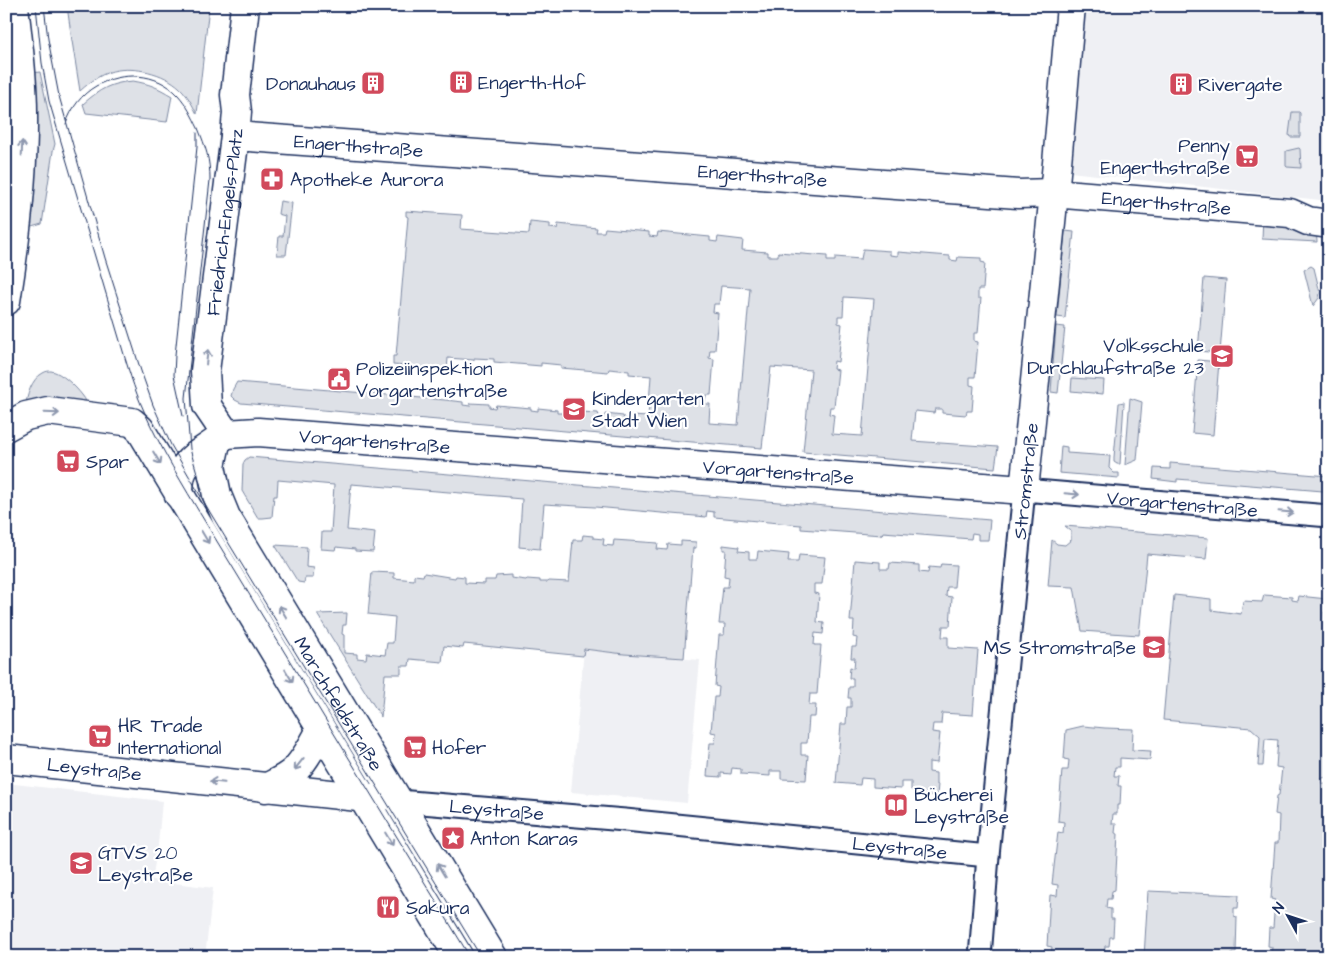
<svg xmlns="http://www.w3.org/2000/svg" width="1335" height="963" viewBox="0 0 1335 963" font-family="'Architects Daughter',sans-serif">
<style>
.built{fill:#eff0f4}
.green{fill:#dee1e7;stroke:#7c88a2;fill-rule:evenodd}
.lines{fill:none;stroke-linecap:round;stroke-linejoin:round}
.street-casing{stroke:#1b2f5e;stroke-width:25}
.secondary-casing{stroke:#1b2f5e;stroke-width:31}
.primary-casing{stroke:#1b2f5e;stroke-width:31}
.street{stroke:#fff;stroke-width:21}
.secondary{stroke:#fff;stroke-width:28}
.primary{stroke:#fff;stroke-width:28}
.tram{stroke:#1b2f5e;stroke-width:1}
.oneway{stroke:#8d97ae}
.labels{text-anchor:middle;stroke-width:4.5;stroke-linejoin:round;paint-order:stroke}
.poi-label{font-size:19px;fill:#1b2f5e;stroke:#fff;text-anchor:start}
.street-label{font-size:19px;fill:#1b2f5e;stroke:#fff}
</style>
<rect width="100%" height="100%" fill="#fff"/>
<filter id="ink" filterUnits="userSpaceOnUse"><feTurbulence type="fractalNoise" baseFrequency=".02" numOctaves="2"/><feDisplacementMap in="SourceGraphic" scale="10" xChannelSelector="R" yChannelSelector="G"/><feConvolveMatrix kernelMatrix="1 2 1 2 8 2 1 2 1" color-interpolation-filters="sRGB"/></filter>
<g filter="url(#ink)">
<!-- built -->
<g class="built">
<polygon points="1085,6 1329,6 1329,201 1070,172"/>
<polygon points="584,649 624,654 700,660 687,803 571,792"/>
<polygon points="6,783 162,801 158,845 152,880 213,888 205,957 6,957"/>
</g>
<!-- green -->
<g class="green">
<path d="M67 6H209L197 114C193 106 189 98 183 91 168 74 139 67 118 70 103 72 91 81 80 91L72 41Z"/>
<polygon points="40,72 55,144 53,151 42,224 28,228 31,73"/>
<path d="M133 81C150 84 157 87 172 96L167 122 86 113 83 104C100 89 110 83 133 81Z"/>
<polygon points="1292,112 1299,112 1300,113 1300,137 1290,137 1289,135"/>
<polygon points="1299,148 1300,149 1301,168 1287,167 1286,166 1286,151"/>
<polygon points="280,201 292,203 286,255 277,255 279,236 283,236 285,216 278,214"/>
<path d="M406 211 462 215 461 229 529 234 530 222 550 224V228L557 229 558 224 597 228 596 232H604L605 228 649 232V236L657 237 658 232 710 237V241L717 242 718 237 743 240 742 250 768 252V256H778V252L827 256V261H835V257L861 259 863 249 890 251V255L898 256V252L950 256V260L957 261 958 257 981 258V262L985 263 983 289H978V298H981L978 333H974V341L978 342 975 377H970V385L974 386 972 411H967L966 415 942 413V409H935L934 413 915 411 912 441 998 447 995 468 803 452 811 370 771 367 762 448 241 403 235 400 231 396 233 389 237 382 445 400 463 402V405L470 406V403L489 404V407L495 408 496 405 531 408V410L538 411V408L557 410V413H563L564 411 598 413 599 416 605 417V414L623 416 624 419H630L631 416 648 417 651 376 629 374V371L609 369 608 372 561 368V365L541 363V366L494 362V359L474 358V360L448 358 447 370 393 365V356H396L408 217 406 216ZM721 286 750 288 738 425 709 423 710 404H705L706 395H711L714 359 709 358 710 350H715L718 313 713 312 714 304H719ZM844 297 874 299 862 436 832 434 834 415 829 414 830 407H834L838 370 833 369 834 361 838 362 842 324 838 323V316H843Z"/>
<polygon points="1263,216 1316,227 1317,242 1262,239"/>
<polygon points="1065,231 1074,232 1065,318 1057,317"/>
<polygon points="1311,266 1314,268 1320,293 1319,298 1313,306 1304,270"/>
<polygon points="1204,278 1226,280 1220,353 1198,351"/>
<polygon points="1056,326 1065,327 1058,393 1051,392"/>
<polygon points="1198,360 1219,362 1213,435 1192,433"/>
<path d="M51 371C61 372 76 387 82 395 86 399 87 405 89 409L25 408C27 396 31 379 43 373 46 371 49 371 51 371Z"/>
<polygon points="1072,378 1104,380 1103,394 1071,391"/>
<polygon points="1130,398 1142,402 1137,460 1125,465"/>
<polygon points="1124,402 1124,403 1120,464 1117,464 1114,462 1114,457 1119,403"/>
<polygon points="1061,446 1067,447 1067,453 1110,456 1109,468 1114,473 1119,473 1119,478 1059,473"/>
<polygon points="249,457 990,520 988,540 978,540 978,534 972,533 971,539 883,532 882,535 801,529 801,525 714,517 714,512 707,511 706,517 595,507 544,504 540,549 519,547 522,499 510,498 510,497 351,484 347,530 375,533 373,552 355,551 355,549 336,547 335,550 321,549 322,532 331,532 334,485 278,480 277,496 274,496 272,517 263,518 258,518 242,491 243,464 245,460"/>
<polygon points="1170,463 1329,476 1329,496 1323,491 1177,479 1177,482 1153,479 1154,468 1170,469"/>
<polygon points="1065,526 1208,538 1206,559 1147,554 1139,635 1082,631 1074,587 1048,586 1052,540 1057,544 1065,545 1071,540 1071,531"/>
<polygon points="583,535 593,536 593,538 604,539 603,545 613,546 614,540 658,543 657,549 667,550 668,544 681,545 681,541 696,542 696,548 693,548 684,658 624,654 584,649 583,656 464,644 463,648 444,646 442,662 410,659 409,666 401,666 401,674 385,674 381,717 317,614 347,613 346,625 343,625 342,634 344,635 344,653 357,654 357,658 366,659 367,653 385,655 387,643 393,643 395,617 368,614 372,572 394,573 394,578 414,580 414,575 423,576 424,573 455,578 456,576 465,577 465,583 485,584 485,580 495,580 496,576 511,575 511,578 526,580 527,579 540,580 540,582 548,582 549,581 569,582 573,540 582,540"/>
<polygon points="275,545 307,547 306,567 314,568 313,578 305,578 304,583 298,582"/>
<polygon points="723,545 739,547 738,551 749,552 749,559 757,559 758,551 789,554 788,562 798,562 799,555 825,557 822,584 814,584 814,593 819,594 817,622 824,623 823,634 815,633 814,645 821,645 817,694 810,694 809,705 816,705 815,717 809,717 807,743 801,743 801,755 808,755 806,780 781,779 781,771 770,771 770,776 741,774 741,769 732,768 731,774 721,773 721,777 707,776 710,743 715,743 716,733 711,732 714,697 718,697 719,687 715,686 719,635 724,635 725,624 719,624 723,587 728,587 729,577 724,576 726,550 723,550"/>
<polygon points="855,560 880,562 880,569 889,569 890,563 919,565 919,572 928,573 929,567 940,568 941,564 956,565 954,587 947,587 946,596 952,597 950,626 943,626 942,637 948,637 948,648 978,650 973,715 942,713 941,724 933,724 932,732 940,733 937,763 929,762 929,772 936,773 936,784 938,784 937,796 922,794 922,791 911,790 911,782 901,782 901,789 873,787 873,779 861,778 860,785 836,783 841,724 846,724 847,707 851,707 851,698 848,698 849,687 853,687 853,678 849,678 850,667 854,668 855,658 851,658 852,647 856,647 857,638 853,637 854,621 850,621"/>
<polygon points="1174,595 1211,599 1211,610 1241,614 1243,601 1262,602 1264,595 1292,597 1292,600 1298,601 1299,596 1327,599 1329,611 1324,612 1328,667 1322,669 1323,676 1328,676 1329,681 1329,733 1327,733 1329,740 1329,777 1322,778 1323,784 1329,784 1329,957 1271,957 1272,947 1268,946 1269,928 1273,928 1275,900 1271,899 1275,843 1278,843 1279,815 1275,814 1277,796 1279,795 1282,768 1276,767 1278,740 1265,739 1263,766 1258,766 1260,736 1251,728 1163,720"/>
<polygon points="1083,726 1105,728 1133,729 1132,750 1151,751 1150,760 1120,758 1120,767 1115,767 1114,776 1119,776 1118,786 1121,786 1120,805 1117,805 1117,814 1113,814 1112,824 1116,824 1115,833 1118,834 1115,890 1112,891 1111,899 1107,899 1106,908 1111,909 1111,919 1114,919 1113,937 1110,937 1109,946 1105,946 1104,955 1108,956 1108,957 1051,957 1052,947 1047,946 1050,895 1057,896 1058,885 1052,884 1058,832 1063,833 1064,822 1058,821 1062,770 1068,770 1069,760 1064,759 1066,730"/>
<polygon points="1148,891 1239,895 1238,908 1234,908 1234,916 1237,917 1236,953 1232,953 1232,957 1144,957"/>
</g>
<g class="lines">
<!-- street casing -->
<g class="street-casing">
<g id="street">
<path id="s1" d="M398 801 625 820 988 856"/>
<path id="s2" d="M980 957 988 856 1024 490 1329 516"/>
</g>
</g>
<!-- secondary casing -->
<g class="secondary-casing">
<g id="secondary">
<path id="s3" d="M235 136 1018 194 1053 193 1290 213 1308 221 1329 224"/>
<polyline points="6,427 26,416 48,411 132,422 140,429 459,957"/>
<path id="s4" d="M226 434 258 432 1024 490 1057 163 1071 6"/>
<path id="s5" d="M226 434 207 406 205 371 235 136 237 112 235 95 245 6"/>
<path id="s6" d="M216 443 211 466 217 495 226 517 493 957"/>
<path d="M179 495C179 490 179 485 180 480 183 457 208 450 223 436"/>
<path id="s7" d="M6 759 377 799"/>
<path d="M266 788C275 783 285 779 293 772 305 761 313 744 321 730"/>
</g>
</g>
<!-- primary casing -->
<g class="primary-casing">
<path id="primary" d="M6 301C16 239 24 176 23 112 23 77 18 41 14 6"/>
</g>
<!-- street -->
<use href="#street" class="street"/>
<!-- secondary -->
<use href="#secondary" class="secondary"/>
<!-- primary -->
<use href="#primary" class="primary"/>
<!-- tram -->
<g class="tram">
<path d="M36 6 42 63 49 101 120 341C127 365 134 389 144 411 161 449 183 485 204 520L470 957"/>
<polyline points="44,6 48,39 59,96 105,258 141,371 153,405 171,445 211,514 481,957"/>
<path d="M66 124C71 108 82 94 96 86 122 71 157 72 178 95 187 105 192 116 198 128 206 148 210 159 210 180L186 398 190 449 202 490"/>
<polyline points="183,416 174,375 175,355 197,147 197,133"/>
</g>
</g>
<!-- one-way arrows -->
<defs><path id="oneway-shaft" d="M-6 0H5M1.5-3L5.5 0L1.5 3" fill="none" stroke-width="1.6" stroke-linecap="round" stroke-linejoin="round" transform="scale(1.25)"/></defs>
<g class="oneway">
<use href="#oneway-shaft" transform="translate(22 148) rotate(-88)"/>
<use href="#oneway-shaft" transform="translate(207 357) rotate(-83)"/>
<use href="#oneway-shaft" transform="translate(52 413) rotate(2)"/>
<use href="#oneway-shaft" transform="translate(157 458) rotate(59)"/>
<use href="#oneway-shaft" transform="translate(1072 494) rotate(5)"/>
<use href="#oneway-shaft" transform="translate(1286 512) rotate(5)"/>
<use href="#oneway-shaft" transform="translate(205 537) rotate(59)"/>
<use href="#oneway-shaft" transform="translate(283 612) rotate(-121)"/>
<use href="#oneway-shaft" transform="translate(289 676) rotate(59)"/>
<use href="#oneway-shaft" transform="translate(299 764) rotate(128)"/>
<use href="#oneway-shaft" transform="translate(217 782) rotate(-174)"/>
<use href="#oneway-shaft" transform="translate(389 839) rotate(59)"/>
<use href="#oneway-shaft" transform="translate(441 870) rotate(-121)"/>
</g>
</g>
<!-- icons -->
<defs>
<g id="building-square" transform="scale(1.25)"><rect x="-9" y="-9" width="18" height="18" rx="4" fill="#d1495b" stroke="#fff"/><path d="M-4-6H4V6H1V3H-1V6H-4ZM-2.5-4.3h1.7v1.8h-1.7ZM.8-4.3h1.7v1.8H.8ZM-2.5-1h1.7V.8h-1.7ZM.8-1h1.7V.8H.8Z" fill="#fff"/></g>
<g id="supermarket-square" transform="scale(1.25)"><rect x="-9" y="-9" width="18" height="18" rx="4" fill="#d1495b" stroke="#fff"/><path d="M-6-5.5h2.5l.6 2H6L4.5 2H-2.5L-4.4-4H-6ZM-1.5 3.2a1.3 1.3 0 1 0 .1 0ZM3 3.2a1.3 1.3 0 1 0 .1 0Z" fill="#fff"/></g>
<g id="pharmacy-square" transform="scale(1.25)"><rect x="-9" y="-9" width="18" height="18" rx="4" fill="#d1495b" stroke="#fff"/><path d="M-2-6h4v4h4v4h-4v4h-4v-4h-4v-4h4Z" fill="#fff"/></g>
<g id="school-square" transform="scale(1.25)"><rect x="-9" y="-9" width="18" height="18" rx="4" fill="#d1495b" stroke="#fff"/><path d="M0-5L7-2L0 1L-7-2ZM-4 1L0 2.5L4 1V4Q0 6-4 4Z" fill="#fff"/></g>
<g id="civic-square" transform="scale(1.25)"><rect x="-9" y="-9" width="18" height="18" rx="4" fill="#d1495b" stroke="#fff"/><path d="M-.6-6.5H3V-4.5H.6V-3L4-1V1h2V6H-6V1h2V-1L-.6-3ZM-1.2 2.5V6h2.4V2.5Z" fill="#fff"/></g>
<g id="library-square" transform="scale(1.25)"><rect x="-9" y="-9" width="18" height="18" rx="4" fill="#d1495b" stroke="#fff"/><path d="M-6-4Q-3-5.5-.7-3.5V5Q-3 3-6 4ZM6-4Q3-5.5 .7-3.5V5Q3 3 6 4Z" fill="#fff"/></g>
<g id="sight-square" transform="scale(1.25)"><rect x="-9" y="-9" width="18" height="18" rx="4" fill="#d1495b" stroke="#fff"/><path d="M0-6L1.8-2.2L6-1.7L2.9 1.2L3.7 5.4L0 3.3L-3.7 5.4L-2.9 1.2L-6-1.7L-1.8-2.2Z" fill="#fff"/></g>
<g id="restaurant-square" transform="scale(1.25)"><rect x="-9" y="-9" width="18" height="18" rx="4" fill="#d1495b" stroke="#fff"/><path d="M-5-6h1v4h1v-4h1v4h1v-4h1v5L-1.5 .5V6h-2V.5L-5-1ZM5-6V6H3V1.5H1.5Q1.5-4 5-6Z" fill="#fff"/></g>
</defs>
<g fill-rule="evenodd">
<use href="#building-square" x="461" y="82"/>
<use href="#building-square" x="373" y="83"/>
<use href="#building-square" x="1181" y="84"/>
<use href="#supermarket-square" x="1247" y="156"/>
<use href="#pharmacy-square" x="272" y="179"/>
<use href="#school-square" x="1222" y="356"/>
<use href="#civic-square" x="339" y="379"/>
<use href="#school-square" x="574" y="409"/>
<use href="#supermarket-square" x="68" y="461"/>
<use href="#school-square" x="1154" y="647"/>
<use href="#supermarket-square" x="100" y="736"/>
<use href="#supermarket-square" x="415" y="747"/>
<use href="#library-square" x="896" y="805"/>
<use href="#sight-square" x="453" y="838"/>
<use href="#school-square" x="81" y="863"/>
<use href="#restaurant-square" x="388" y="907"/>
</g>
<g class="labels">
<!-- poi labels -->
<g class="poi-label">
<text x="478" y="89">Engerth-Hof</text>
<text x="356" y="90" text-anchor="end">Donauhaus</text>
<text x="1198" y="91">Rivergate</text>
<text x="1230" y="152" text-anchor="end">Penny<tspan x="1230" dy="22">Engerthstraße</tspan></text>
<text x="290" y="186">Apotheke Aurora</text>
<text x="1204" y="352" text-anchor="end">Volksschule<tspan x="1204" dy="22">Durchlaufstraße 23</tspan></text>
<text x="356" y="375">Polizeiinspektion<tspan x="356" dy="22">Vorgartenstraße</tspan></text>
<text x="592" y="405">Kindergarten<tspan x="592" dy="22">Stadt Wien</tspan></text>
<text x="86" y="468">Spar</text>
<text x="1136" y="654" text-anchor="end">MS Stromstraße</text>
<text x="118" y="732">HR Trade<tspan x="118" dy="22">International</tspan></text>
<text x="432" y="754">Hofer</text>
<text x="914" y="801">Bücherei<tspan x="914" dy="22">Leystraße</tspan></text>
<text x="470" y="845">Anton Karas</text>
<text x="98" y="859">GTVS 20<tspan x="98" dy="22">Leystraße</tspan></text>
<text x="406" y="914">Sakura</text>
</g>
<!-- street labels -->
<g class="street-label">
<text dy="7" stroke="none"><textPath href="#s3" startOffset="124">Engerthstraße</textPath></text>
<text dy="7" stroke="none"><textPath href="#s3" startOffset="529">Engerthstraße</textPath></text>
<text dy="7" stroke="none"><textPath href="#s3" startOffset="934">Engerthstraße</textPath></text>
<text dy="7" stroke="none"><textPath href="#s5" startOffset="219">Friedrich-Engels-Platz</textPath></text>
<text dy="7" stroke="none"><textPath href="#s4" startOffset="149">Vorgartenstraße</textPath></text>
<text dy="7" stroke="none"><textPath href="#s4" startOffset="554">Vorgartenstraße</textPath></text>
<text transform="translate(1025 481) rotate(-84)" y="7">Stromstraße</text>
<text dy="7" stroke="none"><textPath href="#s2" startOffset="628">Vorgartenstraße</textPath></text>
<text dy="7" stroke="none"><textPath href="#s6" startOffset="295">Marchfeldstraße</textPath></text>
<text dy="7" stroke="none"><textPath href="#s7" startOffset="89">Leystraße</textPath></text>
<text dy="7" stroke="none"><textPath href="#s1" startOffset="99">Leystraße</textPath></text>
<text dy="7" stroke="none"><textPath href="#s1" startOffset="504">Leystraße</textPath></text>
</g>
</g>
<!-- margin -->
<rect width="1335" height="963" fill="none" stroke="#fff" stroke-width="25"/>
<rect x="12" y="12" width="1310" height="938" fill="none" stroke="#1b2f5e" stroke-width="2" filter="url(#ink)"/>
<!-- north arrow -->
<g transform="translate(1288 916) rotate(310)" stroke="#ffffff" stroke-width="4" paint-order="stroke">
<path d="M0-4L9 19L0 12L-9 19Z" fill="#1b2f5e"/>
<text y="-8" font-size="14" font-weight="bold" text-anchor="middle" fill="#1b2f5e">N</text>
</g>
</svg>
